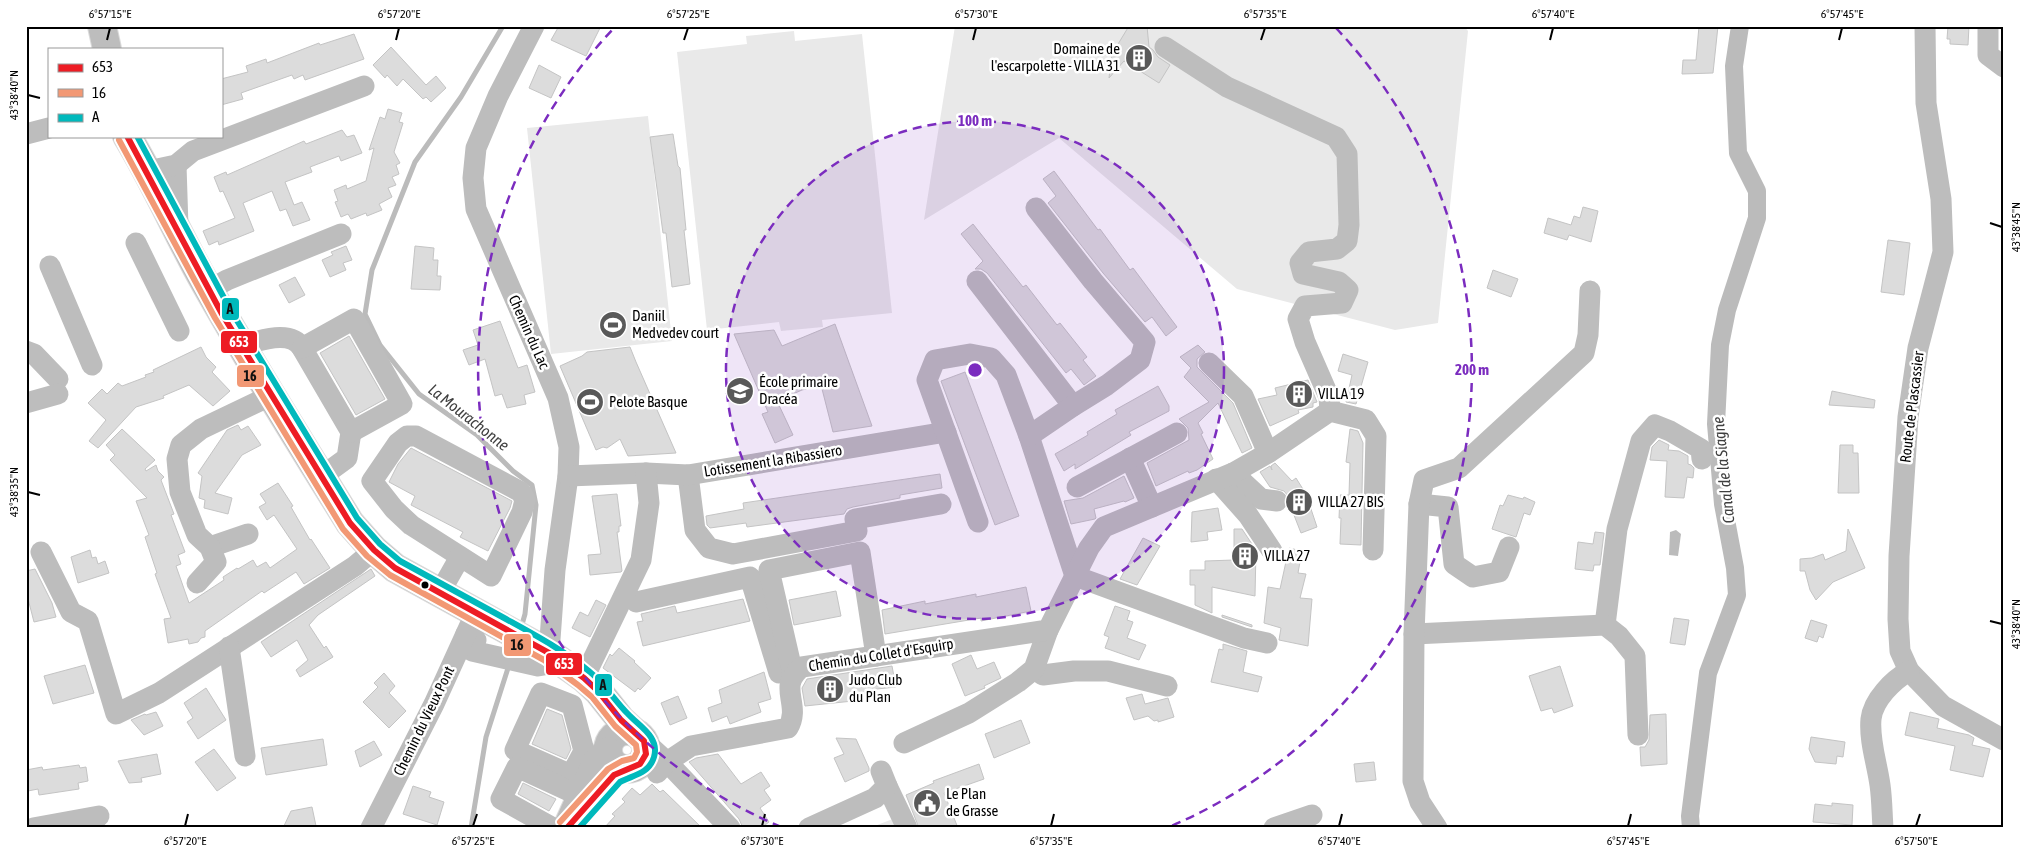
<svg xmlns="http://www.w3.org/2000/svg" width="2030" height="854" viewBox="0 0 2030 854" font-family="'Asap Condensed',sans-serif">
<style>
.green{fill:#e9e9e9}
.water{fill:#bbb}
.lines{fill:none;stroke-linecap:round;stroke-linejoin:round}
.stream{stroke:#bbb;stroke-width:5}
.canal{stroke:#bbb;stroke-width:18}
.building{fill:#dcdcdc;stroke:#c4c4c4}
.major-casing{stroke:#dbdbdb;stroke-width:30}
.minor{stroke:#bdbdbd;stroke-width:21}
.major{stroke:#bdbdbd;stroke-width:28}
.bus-1-casing{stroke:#fff;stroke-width:10}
.bus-2-casing{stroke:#fff;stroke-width:10}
.bus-3-casing{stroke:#fff;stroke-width:10}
.bus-1{stroke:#ed1c24;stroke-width:6}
.bus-2{stroke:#f29874;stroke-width:6}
.bus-3{stroke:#00b9bc;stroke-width:6}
.ticks{fill:none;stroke:#000;stroke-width:2}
.ring{fill:none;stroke:#7b2cbf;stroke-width:2.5;stroke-dasharray:9 6}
.bus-dot{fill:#000;stroke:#fff;stroke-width:2}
.labels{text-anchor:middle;stroke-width:5;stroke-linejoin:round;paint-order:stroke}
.poi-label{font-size:15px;fill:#000;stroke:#fff;text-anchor:start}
.street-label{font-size:15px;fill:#000;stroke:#fff}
.water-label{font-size:16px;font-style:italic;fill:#3f3f3f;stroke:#fff}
.centre{fill:#7b2cbf;stroke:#fff;stroke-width:2.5}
.ring-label{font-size:15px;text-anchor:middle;font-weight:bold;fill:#7b2cbf;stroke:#fff;stroke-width:5;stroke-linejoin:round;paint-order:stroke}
.line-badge{stroke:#fff;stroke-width:2}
.badge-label{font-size:14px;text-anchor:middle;font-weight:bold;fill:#fff}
.pale-badge-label{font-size:14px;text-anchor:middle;font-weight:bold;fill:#111}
.neatline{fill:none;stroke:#000;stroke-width:2}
.ticks-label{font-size:12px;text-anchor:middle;fill:#000}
</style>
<rect width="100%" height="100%" fill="#fff"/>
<!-- green -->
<g class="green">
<polygon points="955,26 1464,26 1468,31 1438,323 1395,330 1237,289 1059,138 924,220"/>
<polygon points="794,31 795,41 862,34 892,313 822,320 823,327 781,331 779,322 707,330 677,52 747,44 746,36"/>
<polygon points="648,116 672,341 551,354 527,128"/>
<polygon points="898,817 902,828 872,828 872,827"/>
</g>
<!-- water -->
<polygon class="water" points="1676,530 1681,534 1678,556 1669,555 1670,532"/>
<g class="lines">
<!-- stream -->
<g class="stream">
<polyline points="503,26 461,97 415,162 372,270 365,314 380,345 419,394 477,435 513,471 532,485 536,505 525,614 521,628"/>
<polyline points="471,828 486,737 509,665"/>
</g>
<!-- canal -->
<polyline class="canal" points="1691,828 1690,816 1708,673 1737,595 1735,568 1723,504 1716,424 1720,345 1727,310 1757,218 1757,191 1738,153 1734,66 1740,26"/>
</g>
<!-- building -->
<g class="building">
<polygon points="559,26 601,26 586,56 551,40"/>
<polygon points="1129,26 1147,26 1149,47 1153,50 1158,57 1170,65 1159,83 1124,61 1109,78 1112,54"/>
<polygon points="1699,26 1718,26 1713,73 1682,74 1683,60 1696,60"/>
<polygon points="1948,26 1969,26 1968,45 1950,44 1950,39 1947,39"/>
<polygon points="354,34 364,59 305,80 303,75 294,79 292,75 241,93 243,99 221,105 221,79 248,72 246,66 266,59 267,63 319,43 320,45"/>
<polygon points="391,47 426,85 436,76 446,88 431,102 426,97 423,99 403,79 397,86 387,75 385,78 373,65"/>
<polygon points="539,65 561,77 551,98 529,88"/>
<polygon points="388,109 402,113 399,122 403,123 394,152 400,163 396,165 399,174 392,177 396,185 388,188 392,197 379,204 382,210 367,216 366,213 351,219 348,214 341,217 335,202 338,201 334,190 346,185 347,189 366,181 374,148 369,150 380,117 385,119"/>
<polygon points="342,130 347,137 354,135 362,153 341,161 339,156 310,167 312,172 285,182 294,205 302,202 310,220 293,226 286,209 280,211 272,191 243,203 254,231 219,245 218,241 209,245 203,231 235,218 223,191 220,192 214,177 226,172 227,175 304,141 306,144"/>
<polygon points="673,134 678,166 680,168 686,230 684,230 690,284 672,287 666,233 663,233 650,137"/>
<polygon points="1054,171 1098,230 1100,229 1130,270 1133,268 1177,327 1166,336 1152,317 1145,322 1103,273 1048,203 1056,196 1043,179"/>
<polygon points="1583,207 1598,211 1591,242 1569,235 1567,240 1544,233 1548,218 1571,225 1574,216 1580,218"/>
<polygon points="973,224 1023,287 1026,285 1057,325 1060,323 1087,357 1083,360 1096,376 1084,385 1071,369 1066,373 987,273 981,269 975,269 983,261 961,234"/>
<polygon points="1888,240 1910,243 1904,295 1881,292"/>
<polygon points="346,246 352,260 343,263 346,270 330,277 322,260 333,255 331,252"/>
<polygon points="415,246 434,248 433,260 438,260 437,276 441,276 440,290 411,289"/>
<polygon points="1493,270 1518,279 1511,297 1487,288"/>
<polygon points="295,277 305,295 289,303 279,285"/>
<polygon points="500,321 518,368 527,365 535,392 524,395 526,404 507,408 502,394 495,396 485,359 469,365 463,350 478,345 473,330"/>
<polygon points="835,324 872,426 833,432 821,385 802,390 777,401 793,435 775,443 762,414 768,412 734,334 774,330 782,346"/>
<polygon points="349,336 385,399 356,415 320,353"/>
<polygon points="1198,345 1205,352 1197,359 1197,367 1233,403 1252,448 1242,453 1218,403 1198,423 1203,433 1201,434 1213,459 1197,470 1189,473 1188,471 1156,486 1147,463 1189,440 1188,428 1179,419 1209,402 1184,377 1191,368 1180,357"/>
<polygon points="201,347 206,357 216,367 212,372 230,391 213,406 189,385 163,396 164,398 136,407 98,448 89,441 106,420 88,403 102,389 107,394 118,383 122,386 146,377 145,375 154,372 153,370"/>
<polygon points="630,347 636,362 676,453 628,456 620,439 607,448 603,447 596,450 560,366 582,356 587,352"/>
<polygon points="1343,354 1368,362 1356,404 1346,402 1352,375 1338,371"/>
<polygon points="965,372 1019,516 995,525 941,381"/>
<polygon points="1308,380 1317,402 1313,403 1313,407 1298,410 1299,413 1270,426 1258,399 1277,395 1275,388"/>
<polygon points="1158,386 1169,406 1169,411 1129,432 1131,435 1075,469 1075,464 1064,471 1055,454 1088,435 1087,432 1117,414 1115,410"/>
<polygon points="1832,391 1875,400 1874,408 1829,405"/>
<polygon points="238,425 241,430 248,426 261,445 242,455 215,493 232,498 228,514 204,508 205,500 199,498 202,476 198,473 227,430"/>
<polygon points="122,429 155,460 145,469 146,471 156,465 158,471 164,477 161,480 174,514 171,515 185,552 178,555 181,564 176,566 189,603 224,580 223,577 237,568 238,569 253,560 257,567 266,562 270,568 297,549 274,515 267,520 259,507 266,503 260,494 278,483 293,506 291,507 310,540 311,539 330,568 304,584 296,572 264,593 262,591 205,631 205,637 201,638 198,642 189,644 188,639 168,643 164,619 171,618 155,574 157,573 145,537 149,535 136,501 147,498 110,460 115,455 106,445"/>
<polygon points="1350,429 1358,431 1363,443 1361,545 1340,544 1341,518 1339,518 1340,495 1349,495 1350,463 1346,462"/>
<polygon points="1659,440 1669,445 1668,450 1679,451 1688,456 1688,464 1691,465 1694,468 1693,478 1687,477 1684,498 1665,497 1667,461 1650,460 1652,447"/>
<polygon points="1840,445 1853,445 1853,453 1858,453 1859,493 1838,493"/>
<polygon points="411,448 512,501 510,508 488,551 460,537 463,532 411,505 415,496 389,482 398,464"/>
<polygon points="1275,463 1292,481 1296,478 1306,494 1317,527 1301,533 1290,505 1288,506 1288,496 1284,491 1270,487 1260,472 1270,466 1272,470 1271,466"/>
<polygon points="940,474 942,488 900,495 900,498 853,507 847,509 844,514 747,527 746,523 710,528 707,525 706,516 744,509 743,503"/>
<polygon points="1124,476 1134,498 1125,502 1124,501 1094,509 1096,518 1095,519 1071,524 1064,501 1083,498"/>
<polygon points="617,494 621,526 619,526 619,532 617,532 622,571 621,572 590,575 588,555 601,554 592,496"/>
<polygon points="1508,495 1523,499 1524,497 1535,502 1530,515 1524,513 1516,537 1492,529 1500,505 1503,506"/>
<polygon points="1218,508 1222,530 1207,532 1208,540 1191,542 1192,512"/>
<polygon points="1234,529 1242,529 1256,550 1255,596 1212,587 1212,613 1195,605 1195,585 1190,585 1190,570 1205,570 1205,561 1234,560"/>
<polygon points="1848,529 1865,568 1833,582 1816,600 1810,590 1805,571 1800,571 1800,559 1812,558 1823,554 1825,560 1846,551"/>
<polygon points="1595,532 1604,533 1600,565 1594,565 1593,571 1575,569 1578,542 1593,544"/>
<polygon points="1143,538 1160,546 1137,585 1120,579"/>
<polygon points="1289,548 1302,551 1298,573 1306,574 1300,598 1312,599 1308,646 1279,640 1281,628 1264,623 1268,587 1280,589"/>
<polygon points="90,550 92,558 96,557 98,564 105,561 109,573 78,583 71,557"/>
<polygon points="35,569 52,603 56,617 34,622 26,591 26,571"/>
<polygon points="371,569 375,576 318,615 309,625 324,648 326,646 333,657 300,677 296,670 308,660 297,640 271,657 261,642"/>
<polygon points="1026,587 1031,611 981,621 981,618 885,634 882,610 925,601 925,604 976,594 976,597"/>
<polygon points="836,591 841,616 794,625 789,600"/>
<polygon points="743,599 750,621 643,646 637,622 643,621 641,614 675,606 677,613"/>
<polygon points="596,600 606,605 590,637 572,628 580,612 588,616"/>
<polygon points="1115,606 1130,611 1127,620 1133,622 1127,638 1146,645 1139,660 1105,648 1109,637 1104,635"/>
<polygon points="1222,615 1252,625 1252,627 1222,617"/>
<polygon points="1674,618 1689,620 1685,645 1670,643"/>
<polygon points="1811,620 1827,625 1823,638 1819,636 1817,642 1805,638"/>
<polygon points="1223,644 1247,651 1243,672 1262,677 1258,692 1211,682 1219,649 1223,650"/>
<polygon points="619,648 635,661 634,662 651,678 640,690 638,688 635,692 603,668 610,654 612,656"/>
<polygon points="971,655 977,669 994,662 1001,678 984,686 985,688 965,696 952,664"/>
<polygon points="85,665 94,693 53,704 44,676"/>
<polygon points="892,666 896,687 867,690 868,696 853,698 853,701 805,706 802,688 807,679"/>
<polygon points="1560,666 1573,706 1554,713 1552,708 1541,711 1529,676"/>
<polygon points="764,672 771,699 758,703 761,712 730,724 727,716 712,722 708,708 722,703 719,690"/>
<polygon points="384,673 395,686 389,693 406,711 389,728 363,702 378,687 374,683"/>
<polygon points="206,688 226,720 198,739 187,722 193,718 184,703"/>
<polygon points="1142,694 1145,704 1168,698 1174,717 1158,722 1158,720 1154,721 1148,716 1134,720 1126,698"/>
<polygon points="678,696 687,718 670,725 661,703"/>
<polygon points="547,709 562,715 571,749 566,759 532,744"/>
<polygon points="156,712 163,726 144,735 131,720 145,714 146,715"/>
<polygon points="1910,712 1939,719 1937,728 1969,735 1974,738 1972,745 1990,749 1983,777 1950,770 1955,746 1905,735"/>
<polygon points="1666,714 1667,764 1641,766 1640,747 1645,747 1649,740 1650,715"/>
<polygon points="1021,720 1030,743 994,758 985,734"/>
<polygon points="1811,737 1845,742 1843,757 1837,756 1836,764 1815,762 1809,749"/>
<polygon points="836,738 856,739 869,768 869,771 845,782 834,758 844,754"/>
<polygon points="323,739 327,765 266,775 261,748"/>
<polygon points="374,741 382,755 360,767 355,751"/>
<polygon points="214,749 236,778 217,791 195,762"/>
<polygon points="157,754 161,774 141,778 142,782 129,783 118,761"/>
<polygon points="718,754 741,784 761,772 770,786 764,790 771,800 760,808 769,822 761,828 743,828 739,819 689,762 696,758"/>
<polygon points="1374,762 1376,780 1356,782 1354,764"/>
<polygon points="979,764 984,779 944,793 958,828 919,828 906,795 934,783 933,781"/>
<polygon points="79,765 80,768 86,767 88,781 78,783 79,789 39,795 38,789 28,791 26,770 42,767 43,770"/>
<polygon points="523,783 556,799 549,811 518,794"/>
<polygon points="652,784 660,792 663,790 702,828 604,828 615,816 612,814 625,802 622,799 632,788 640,795"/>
<polygon points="413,786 431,792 429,797 444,802 437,825 403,814"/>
<polygon points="1832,803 1853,805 1852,825 1813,822 1815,804 1832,806"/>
<polygon points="312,807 316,826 283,828 291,811"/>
</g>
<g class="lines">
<!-- major casing -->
<g class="major-casing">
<g id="major">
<polyline points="102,26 107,49"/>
<path d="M127 136C156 184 178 235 205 283 251 365 301 444 350 523L374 550 395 568 549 653 584 678 598 691 621 720 634 732"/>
<circle cx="627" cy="750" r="19"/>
<polyline points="567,828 597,761 608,751"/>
</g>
</g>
<!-- minor -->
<g class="minor">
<polyline points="534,26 498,96 476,148 473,178 476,209 558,398 569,447 568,476 555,570 549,653"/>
<polyline points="1925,26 1926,103 1941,199 1943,252 1918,348 1908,417 1899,556 1898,619 1900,651 1909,671 1943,706 2004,740"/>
<polyline points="1988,26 1988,55 2004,67"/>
<polyline points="1165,47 1227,87 1336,137 1347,154 1349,225 1347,241 1337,249 1309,252 1300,263 1303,274 1339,282 1348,290 1342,303 1305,306 1298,319 1305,342 1329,397 1330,411"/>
<polyline points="26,134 49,128"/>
<polyline points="176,165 178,227"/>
<polyline points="148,171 176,165 193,151 364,86"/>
<polyline points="136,243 179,331"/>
<polyline points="50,266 92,365"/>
<polyline points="977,281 1073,406"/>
<polyline points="209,290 227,280 341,234"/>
<path d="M242 345C260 341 291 329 302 348L351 432 347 458 321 477"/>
<polyline points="302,348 354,319 402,404 351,432"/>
<polyline points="26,351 34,354 58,379"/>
<polyline points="1209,363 1243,396 1268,453"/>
<polyline points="26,403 58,394"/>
<polygon points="407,436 416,436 521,492 525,500 522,512 491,576 411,525 394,509 372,481 398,443"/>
<polyline points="1029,436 1075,576 1244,638 1267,643"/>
<polyline points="1130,458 1152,507"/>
<polyline points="1233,473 1261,499 1277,501"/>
<polyline points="688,475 695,530 709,548 733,554 857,531 855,519 941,504"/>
<polyline points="568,476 646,473 688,475 946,432"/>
<polyline points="1216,479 1248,515 1272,551"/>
<polyline points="1077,487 1177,433"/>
<polyline points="1419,504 1448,507 1454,564 1473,577 1499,572 1509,547"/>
<polyline points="978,522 927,380 935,360 970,354 991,358 1006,375 1029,436 1073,406 1107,385 1140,360 1145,342 1093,281 1036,208"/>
<polyline points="210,547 248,534"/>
<polyline points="41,552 71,612 88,621 116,714 159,693 355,566 374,550"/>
<polyline points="197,583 216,562 210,547 197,535 180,492 177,459 181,445 201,429 272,395"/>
<polyline points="439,594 460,557"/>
<polyline points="636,602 750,577 779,673"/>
<polyline points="1605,625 1617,529 1641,441 1655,425 1670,431 1701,449 1702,459"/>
<polyline points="466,634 476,640 472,651 538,666 561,662"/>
<polyline points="1414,634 1605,625 1619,636 1635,656 1638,735"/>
<polyline points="229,647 245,756"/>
<polyline points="1034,669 1043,675 1074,671 1108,671 1167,686"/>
<polyline points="793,674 769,570 860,552 876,656"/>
<polyline points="584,678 641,560 649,503 646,473"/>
<polyline points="644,741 667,762 730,828"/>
<polyline points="904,743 969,713 1018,682 1034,669 1048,630"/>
<path d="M657 773 667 762 691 746 788 728C802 704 776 687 802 667L1048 630 1089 548 1104 527 1233 473 1268 453 1330 411 1366 420 1376 436 1373 550"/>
<polyline points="571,775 584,751 572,705 541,693 515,750 587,782"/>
<polyline points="887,786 907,828"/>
<polyline points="33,828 99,816"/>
<polyline points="371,828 434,704 475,614"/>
<polyline points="553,828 501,799 517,767 580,796"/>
<polyline points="809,828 875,798 887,786 881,771"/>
<polyline points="1274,828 1312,815"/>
<polyline points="1437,828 1420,802 1413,781 1414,634 1419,504 1424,480 1459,468 1584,353 1588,335 1590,291"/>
<path d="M1883 828C1882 814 1882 799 1880 785 1877 763 1869 741 1871 719 1873 700 1893 680 1909 671"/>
</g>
<!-- major -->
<use href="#major" class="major"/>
<!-- bus-1 casing -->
<g class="bus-1-casing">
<polyline id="bus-1" points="127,136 222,314 350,523 374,550 395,568 549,653 584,678 598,691 621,720 644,741 646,754 640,764 614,775 567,828"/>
</g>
<!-- bus-2 casing -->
<g class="bus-2-casing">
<polyline id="bus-2" points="119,140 215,318 343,529 367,556 390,575 544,660 578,685 592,697 615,726 636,745 637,752 634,758 622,761 608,769 560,822"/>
</g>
<!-- bus-3 casing -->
<g class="bus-3-casing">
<path id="bus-3" d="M137 136 230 309 357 518 380 544 400 561C435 580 471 600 506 619 535 635 565 651 590 672 605 684 614 700 628 714 639 726 660 737 654 757 649 774 633 775 620 782L579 828"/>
</g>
<!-- bus-1 -->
<use href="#bus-1" class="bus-1"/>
<!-- bus-2 -->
<use href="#bus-2" class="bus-2"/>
<!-- bus-3 -->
<use href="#bus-3" class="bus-3"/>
</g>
<!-- ticks -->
<path class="ticks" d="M107 40 110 28M396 40 399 28M684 40 688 28M973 40 976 28M1261 40 1265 28M1550 40 1553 28M1839 40 1842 28M28 95 40 98M1990 223 2002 227M28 492 40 495M1990 621 2002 624M185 826 188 814M473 826 477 814M762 826 765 814M1051 826 1054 814M1339 826 1342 814M1628 826 1631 814M1916 826 1920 814"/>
<!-- distance rings -->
<circle cx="975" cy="370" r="249" fill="#7b2cbf" fill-opacity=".12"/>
<g class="ring">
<circle cx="975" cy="370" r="249"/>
<path d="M781 827A497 497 0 0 1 614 28M1336 28A497 497 0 0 1 1169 827"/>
</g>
<!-- icons -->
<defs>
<g id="building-disc" transform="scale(1.4375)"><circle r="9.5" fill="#595959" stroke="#fff"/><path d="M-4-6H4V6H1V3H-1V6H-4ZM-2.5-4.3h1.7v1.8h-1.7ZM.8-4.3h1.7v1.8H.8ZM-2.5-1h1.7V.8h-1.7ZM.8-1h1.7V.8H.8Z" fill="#fff"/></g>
<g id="stadium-disc" transform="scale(1.4375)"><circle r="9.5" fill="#595959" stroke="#fff"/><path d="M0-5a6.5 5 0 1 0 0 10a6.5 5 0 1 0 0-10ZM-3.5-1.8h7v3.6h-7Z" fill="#fff"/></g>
<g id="school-disc" transform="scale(1.4375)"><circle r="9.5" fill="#595959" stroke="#fff"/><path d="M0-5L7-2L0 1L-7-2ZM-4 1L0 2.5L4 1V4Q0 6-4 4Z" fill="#fff"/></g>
<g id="civic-disc" transform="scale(1.4375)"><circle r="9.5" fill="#595959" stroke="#fff"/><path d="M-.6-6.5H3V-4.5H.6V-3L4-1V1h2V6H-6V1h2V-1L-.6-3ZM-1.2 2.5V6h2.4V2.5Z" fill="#fff"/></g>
</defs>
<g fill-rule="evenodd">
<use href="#building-disc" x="1139" y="58"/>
<use href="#stadium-disc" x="613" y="325"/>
<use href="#school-disc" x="740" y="391"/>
<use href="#building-disc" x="1299" y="394"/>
<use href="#stadium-disc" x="590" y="402"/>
<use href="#building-disc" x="1299" y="502"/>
<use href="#building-disc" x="1245" y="556"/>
<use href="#building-disc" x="830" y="689"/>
<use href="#civic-disc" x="927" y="803"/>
</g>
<!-- markers -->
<circle class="bus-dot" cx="425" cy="585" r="4.5"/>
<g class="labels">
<!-- poi labels -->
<g class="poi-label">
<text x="1120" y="54" text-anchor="end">Domaine de<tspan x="1120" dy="17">l'escarpolette - VILLA 31</tspan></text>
<text x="632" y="321">Daniil<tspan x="632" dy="17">Medvedev court</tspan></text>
<text x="759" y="387">École primaire<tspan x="759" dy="17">Dracéa</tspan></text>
<text x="1318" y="399">VILLA 19</text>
<text x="609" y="407">Pelote Basque</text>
<text x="1318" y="507">VILLA 27 BIS</text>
<text x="1264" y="561">VILLA 27</text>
<text x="849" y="685">Judo Club<tspan x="849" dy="17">du Plan</tspan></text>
<text x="946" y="799">Le Plan<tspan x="946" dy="17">de Grasse</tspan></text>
</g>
<!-- street labels -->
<g class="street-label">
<text transform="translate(529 332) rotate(66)" y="5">Chemin du Lac</text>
<text transform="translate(1912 407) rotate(-83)" y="5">Route de Plascassier</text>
<text transform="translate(773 461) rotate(-9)" y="5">Lotissement la Ribassiero</text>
<text transform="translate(881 655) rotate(-9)" y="5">Chemin du Collet d'Esquirp</text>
<text transform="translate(424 721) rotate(-64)" y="5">Chemin du Vieux Pont</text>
</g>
<!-- water labels -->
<g class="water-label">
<text transform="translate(469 417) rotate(38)" y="6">La Mourachonne</text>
<text transform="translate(1723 470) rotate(-96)" y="6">Canal de la Siagne</text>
</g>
</g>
<circle cx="975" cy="370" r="8" class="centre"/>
<g class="ring-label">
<text x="975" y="126">100 m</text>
<text x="1472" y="375">200 m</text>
</g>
<g class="line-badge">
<rect x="221" y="297" width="19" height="24" rx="5" fill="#00b9bc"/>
<rect x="220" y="330" width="38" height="24" rx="5" fill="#ed1c24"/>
<rect x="236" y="364" width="29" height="24" rx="5" fill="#f29874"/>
<rect x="503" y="633" width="29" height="24" rx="5" fill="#f29874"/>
<rect x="545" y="652" width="38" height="24" rx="5" fill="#ed1c24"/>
<rect x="594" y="673" width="19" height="24" rx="5" fill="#00b9bc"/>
</g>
<g class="badge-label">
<text x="239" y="347">653</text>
<text x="564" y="669">653</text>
</g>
<g class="pale-badge-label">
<text x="230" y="314">A</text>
<text x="250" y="381">16</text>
<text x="517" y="650">16</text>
<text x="603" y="690">A</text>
</g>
<!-- border -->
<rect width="2030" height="854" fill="none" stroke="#ffffff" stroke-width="55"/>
<!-- legend -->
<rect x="48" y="48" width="175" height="90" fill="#ffffff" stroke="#999999"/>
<rect x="58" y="64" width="25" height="8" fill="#ed1c24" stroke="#999999"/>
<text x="92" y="72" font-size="15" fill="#000000">653</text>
<rect x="58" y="89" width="25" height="8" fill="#f29874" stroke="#999999"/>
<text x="92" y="98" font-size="15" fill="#000000">16</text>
<rect x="58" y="114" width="25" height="8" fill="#00b9bc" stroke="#999999"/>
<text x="92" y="122" font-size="15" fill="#000000">A</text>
<rect x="28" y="28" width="1974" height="798" class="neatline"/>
<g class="ticks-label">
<text x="110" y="18">6°57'15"E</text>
<text x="399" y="18">6°57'20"E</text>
<text x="688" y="18">6°57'25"E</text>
<text x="976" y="18">6°57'30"E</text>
<text x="1265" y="18">6°57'35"E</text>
<text x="1553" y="18">6°57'40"E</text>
<text x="1842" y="18">6°57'45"E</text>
<text transform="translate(14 95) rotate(-90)" y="4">43°38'40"N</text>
<text transform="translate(2016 227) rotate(-90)" y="4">43°38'45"N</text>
<text transform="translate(14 492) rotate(-90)" y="4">43°38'35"N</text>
<text transform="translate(2016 624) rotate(-90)" y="4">43°38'40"N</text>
<text x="185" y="845">6°57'20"E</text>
<text x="473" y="845">6°57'25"E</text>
<text x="762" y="845">6°57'30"E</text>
<text x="1051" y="845">6°57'35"E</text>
<text x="1339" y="845">6°57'40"E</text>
<text x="1628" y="845">6°57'45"E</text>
<text x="1916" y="845">6°57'50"E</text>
</g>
</svg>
